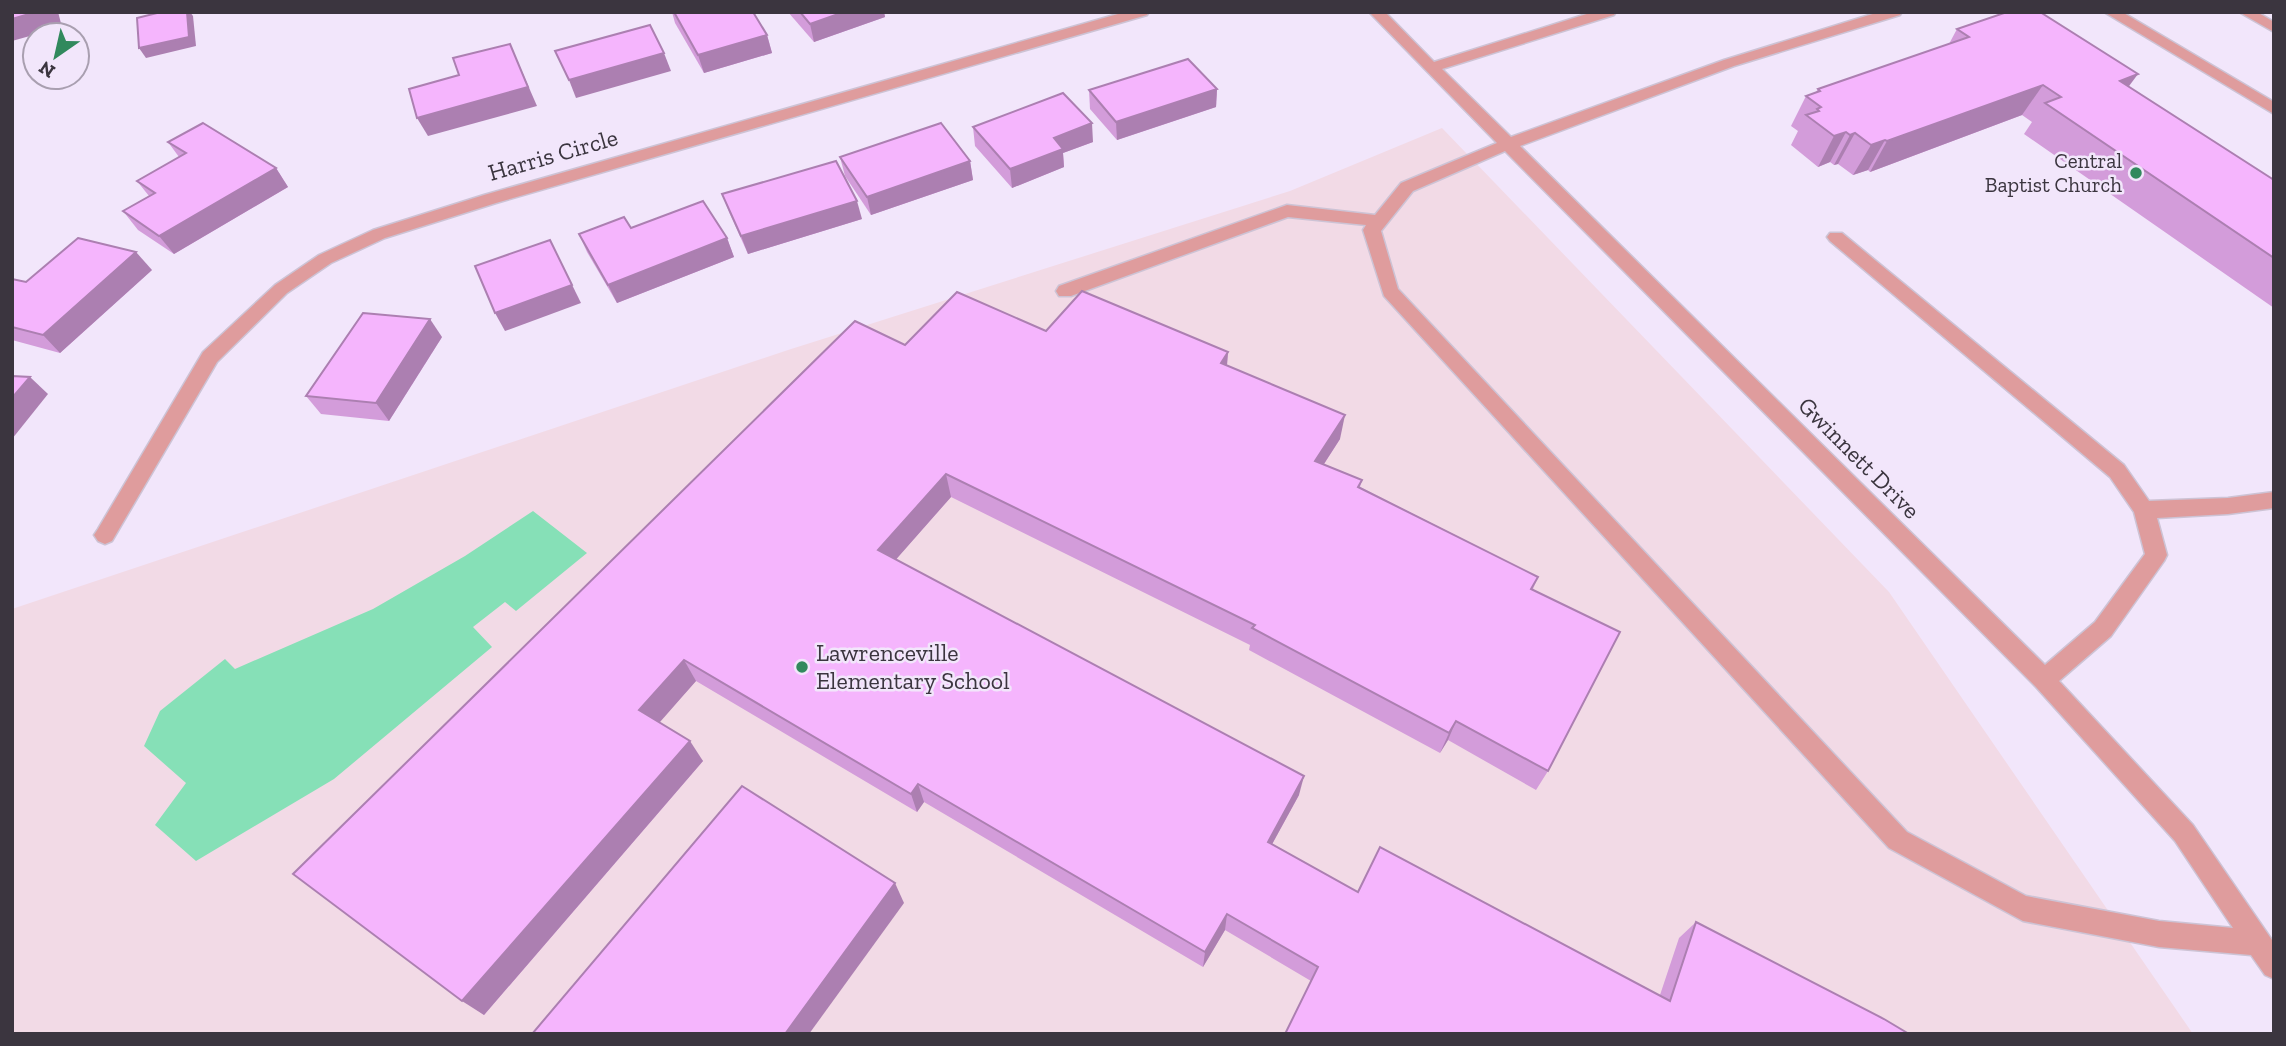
<svg xmlns="http://www.w3.org/2000/svg" width="2286" height="1046" viewBox="0 0 2286 1046" font-family="'Zilla Slab',serif">
<style>
.education{fill:#f2dae6}
.green{fill:#86e0b7}
.lines{fill:none;stroke-linecap:round;stroke-linejoin:round}
.minor-casing{stroke:#cdc3d5;stroke-width:3}
.minor{fill:#df9c9d;fill-rule:evenodd}
.wall{fill:#d39cda}
.shaded-wall{fill:#ac7fb1}
.building{fill:#f5b5fd;stroke:#ac7fb1;stroke-width:2}
.poi-dot{fill:#31895d;stroke:#f2e6fb;stroke-width:2.5}
.labels{text-anchor:middle;stroke-width:5;stroke-linejoin:round;paint-order:stroke}
.far-poi-label{font-size:21px;fill:#3b353f;stroke:#f2e6fb;text-anchor:end}
.street-label{font-size:24px;fill:#3b353f;stroke:#f2e6fb}
.poi-label{font-size:24px;fill:#3b353f;stroke:#f2e6fb;text-anchor:start}
</style>
<rect width="100%" height="100%" fill="#f2e6fb"/>
<!-- education -->
<polygon class="education" points="1442,128 1889,592 2193,1034 12,1034 12,609 788,350 1290,191"/>
<!-- green -->
<polygon class="green" points="533,511 587,553 516,611 505,602 473,627 492,647 334,779 196,861 155,825 186,783 144,746 160,711 225,659 235,669 373,609 465,556"/>
<g class="lines">
<!-- minor casing -->
<g class="minor-casing">
<g id="minor">
<polygon points="1125,12 1149,12 1147,15 496,203 385,238 331,263 287,293 217,362 112,541 105,544 98,541 94,535 98,529 203,352 275,285 319,255 373,230 484,195"/>
<path d="M1369 12H1385L1434 62 1593 12H1616L1614 15 1442 69 1511 137 1724 60 1879 12H1902L1900 15 1734 66 1520 146 2045 665 2095 622 2145 554 2134 512 2110 477 1830 241 1827 237 1830 233H1842L2124 465 2149 501 2228 498 2274 492V508L2228 514 2157 518 2167 555 2164 561 2111 636 2059 681 2193 825 2274 943V979L2265 975 2251 955 2159 947 2023 921 1889 848 1384 296 1363 230 1366 225 1288 217 1071 296H1059L1056 291 1059 286 1287 205 1375 215 1401 183 1497 143ZM1505 151 2036 687 2175 841 2233 928 2159 921 2026 896 1907 832 1398 289 1381 231 1413 191Z"/>
<polygon points="2104,12 2122,12 2274,102 2274,114"/>
<polygon points="2239,12 2257,12 2274,22 2274,32"/>
</g>
</g>
<!-- minor -->
<use href="#minor" class="minor"/>
</g>
<!-- wall -->
<g class="wall">
<polygon points="672,12 753,12 767,35 772,53 704,73 675,23"/>
<polygon points="788,12 884,12 885,17 814,42"/>
<polygon points="1957,29 2128,87 2274,180 2274,308 2024,134 2032,122 2022,115 1870,172 1868,170 1853,175 1838,164 1834,165 1830,162 1818,167 1791,145 1798,131 1791,126 1806,96 1816,92 1818,89 1949,44"/>
<polygon points="1217,89 1216,107 1117,140 1090,109 1089,90"/>
<polygon points="973,127 1093,142 1063,153 1064,167 1012,188 975,146"/>
<polygon points="168,142 276,168 288,187 174,254 138,230 123,211 149,196 137,181 179,157"/>
<polygon points="840,157 970,161 973,180 871,215 845,176"/>
<polygon points="722,194 862,219 748,254 729,212"/>
<polygon points="631,228 727,238 734,257 617,303 587,252 579,234"/>
<polygon points="152,270 60,353 12,340 12,279 26,282"/>
<polygon points="1046,331 1228,352 1227,365 1340,439 1324,464 1362,480 1360,487 1538,577 1533,589 1548,771 1536,790 1448,740 1440,753 1249,650 1250,645 951,497 896,559 1299,795 1272,844 1358,892 1660,995 1679,938 1696,922 1884,1019 1311,981 1225,930 1203,967 924,802 917,812 696,681 659,722 703,761 484,1015 293,874 905,345"/>
<polygon points="442,337 389,421 321,414 306,396"/>
</g>
<!-- shaded-wall -->
<g class="shaded-wall">
<polygon points="36,12 58,12 62,27 12,41 12,19"/>
<polygon points="187,12 190,12 193,16 196,46 146,58 139,48"/>
<polygon points="844,12 884,12 885,17 814,42 810,24"/>
<polygon points="767,35 772,53 704,73 698,55"/>
<polygon points="510,44 537,106 428,136 417,118"/>
<polygon points="664,53 671,71 576,98 569,80"/>
<polygon points="2138,74 2115,105 2120,81"/>
<polygon points="2043,85 2022,115 1870,172 1887,141"/>
<polygon points="1217,89 1216,107 1117,140 1116,122"/>
<polygon points="1092,123 1093,142 1063,153 1064,167 1012,188 1010,169 1054,138"/>
<polygon points="1846,132 1830,162 1818,167 1834,136"/>
<polygon points="1855,133 1838,164 1834,165 1850,135"/>
<polygon points="1885,140 1868,170 1853,175 1871,145"/>
<polygon points="970,161 973,180 871,215 867,197"/>
<polygon points="276,168 288,187 174,254 159,236"/>
<polygon points="857,201 862,219 748,254 741,236"/>
<polygon points="727,238 734,257 617,303 608,285"/>
<polygon points="550,240 581,303 505,331 495,313"/>
<polygon points="136,252 152,270 60,353 43,335"/>
<polygon points="430,319 442,337 389,421 376,403"/>
<polygon points="1228,352 1226,377 1221,363"/>
<polygon points="30,377 48,394 12,439 12,398"/>
<polygon points="1345,415 1340,439 1311,484 1315,461"/>
<polygon points="946,474 951,497 885,572 878,550"/>
<polygon points="684,660 696,681 653,730 639,710"/>
<polygon points="1456,721 1448,740 1440,753 1449,733"/>
<polygon points="690,741 703,761 484,1015 462,1001"/>
<polygon points="1304,776 1299,795 1264,859 1268,842"/>
<polygon points="918,784 924,802 917,812 911,794"/>
<polygon points="895,883 904,903 809,1034 785,1034"/>
<polygon points="1227,914 1225,930 1203,967 1205,952"/>
</g>
<!-- building -->
<g class="building">
<polygon points="12,12 36,12 12,19"/>
<polygon points="161,12 187,12 189,37 139,48 137,18"/>
<polygon points="674,12 753,12 767,35 698,55"/>
<polygon points="800,12 844,12 810,24"/>
<polygon points="2007,12 2040,12 2138,74 2120,81 2274,180 2274,258 2045,103 2061,97 2043,85 1887,141 1885,140 1871,145 1855,133 1850,135 1846,132 1834,136 1806,115 1819,111 1817,109 1821,107 1806,96 1820,91 1818,89 1969,37 1957,29"/>
<polygon points="650,25 664,53 569,80 555,51"/>
<polygon points="510,44 528,87 417,118 409,89 459,75 453,58"/>
<polygon points="1188,59 1217,89 1116,122 1089,90"/>
<polygon points="1063,93 1092,123 1054,138 1063,149 1010,169 973,127"/>
<polygon points="203,123 276,168 159,236 123,211 155,193 137,181 186,153 168,142"/>
<polygon points="941,123 970,161 867,197 840,157"/>
<polygon points="836,161 857,201 741,236 722,194"/>
<polygon points="703,201 727,238 608,285 579,234 624,217 631,228"/>
<polygon points="78,238 136,252 43,335 12,327 12,279 26,282"/>
<polygon points="550,240 572,285 495,313 475,266"/>
<polygon points="1082,291 1228,352 1221,363 1345,415 1315,461 1362,480 1358,487 1538,577 1531,589 1620,632 1548,771 1456,721 1449,733 1252,628 1255,625 946,474 878,550 1304,776 1268,842 1358,892 1380,847 1670,1001 1696,922 1884,1019 1909,1034 1285,1034 1318,967 1227,914 1205,952 918,784 911,794 684,660 639,710 690,741 462,1001 293,874 855,321 905,345 957,292 1046,331"/>
<polygon points="363,313 430,319 376,403 306,396"/>
<polygon points="12,376 30,377 12,398"/>
<polygon points="742,786 895,883 785,1034 532,1034"/>
</g>
<!-- markers -->
<g class="poi-dot">
<circle cx="2136" cy="173" r="7"/>
<circle cx="802" cy="667" r="7"/>
</g>
<g class="labels">
<!-- far-poi labels -->
<g class="far-poi-label">
<text x="2122" y="168">Central<tspan x="2122" dy="24">Baptist Church</tspan></text>
</g>
<!-- street labels -->
<g class="street-label">
<text transform="translate(553 155) rotate(-16)" y="8">Harris Circle</text>
<text transform="translate(1859 458) rotate(45)" y="8">Gwinnett Drive</text>
</g>
<!-- poi labels -->
<g class="poi-label">
<text x="816" y="661">Lawrenceville<tspan x="816" dy="28">Elementary School</tspan></text>
</g>
</g>
<!-- border -->
<rect width="2286" height="1046" fill="none" stroke="#3b353f" stroke-width="28"/>
<!-- north arrow -->
<g transform="translate(56 56) rotate(214)"><circle r="33" fill="#f2e6fb" stroke="#a99fb0" stroke-width="2"/>
<path d="M0-5L12 26L0 18L-12 26Z" fill="#31895d"/>
<text y="-10" font-size="19" font-weight="bold" text-anchor="middle" fill="#3b353f">N</text>
</g>
</svg>
